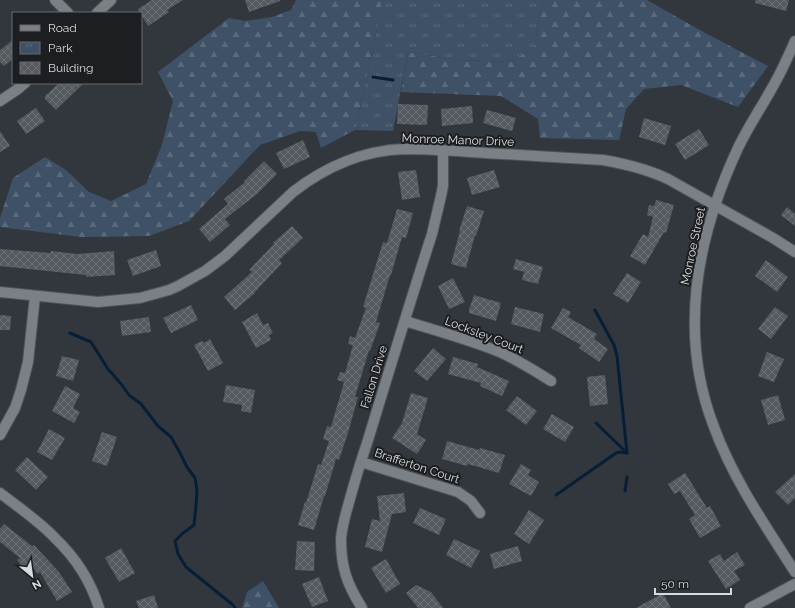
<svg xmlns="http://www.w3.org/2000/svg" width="795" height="608" viewBox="0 0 795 608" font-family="Raleway,sans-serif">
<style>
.forest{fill:url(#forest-firs)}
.park{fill:url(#park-tufts)}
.garden{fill:#3f5166}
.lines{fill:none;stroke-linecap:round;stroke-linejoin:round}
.stream{stroke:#071e37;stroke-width:3}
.building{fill:url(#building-cross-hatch)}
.minor-casing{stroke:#4f5458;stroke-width:12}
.secondary-casing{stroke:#4f5458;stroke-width:12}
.minor{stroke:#7b8087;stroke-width:10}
.secondary{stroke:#7b8087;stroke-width:10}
.labels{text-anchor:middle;stroke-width:4;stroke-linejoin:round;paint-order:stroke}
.street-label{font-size:12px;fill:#d8dbde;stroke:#1c1e21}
</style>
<defs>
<pattern id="forest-firs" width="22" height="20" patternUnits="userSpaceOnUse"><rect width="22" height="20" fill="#3f5166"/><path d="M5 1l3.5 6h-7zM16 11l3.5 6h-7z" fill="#5a697b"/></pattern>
<pattern id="park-tufts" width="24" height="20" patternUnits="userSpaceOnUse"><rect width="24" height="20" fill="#3f5166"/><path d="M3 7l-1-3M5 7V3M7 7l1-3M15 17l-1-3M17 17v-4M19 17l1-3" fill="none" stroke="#5a697b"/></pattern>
<pattern id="building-cross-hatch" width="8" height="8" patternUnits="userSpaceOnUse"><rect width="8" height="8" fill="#545a60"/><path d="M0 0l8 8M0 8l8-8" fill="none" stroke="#6c7176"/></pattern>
</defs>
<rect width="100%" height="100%" fill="#32373d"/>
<!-- forest -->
<g class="forest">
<polygon points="296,0 383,0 355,130 321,148 316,132 300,131 260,145 189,221 149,236 81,237 0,227 0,218 13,178 45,157 66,170 89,192 111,201 146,184 162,145 173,101 158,72 229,18 245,21 272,17 291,10"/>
<polygon points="543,0 647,0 698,29 768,66 738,107 681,85 644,89 626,109 619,140 540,138 538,119 501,96 401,92 408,52 461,60 510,62 534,47"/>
<polygon points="263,581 279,608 242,608 247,592"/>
</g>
<!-- park -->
<polygon class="park" points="383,0 543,0 534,47 510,62 461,60 408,52 393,131 355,130"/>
<!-- garden -->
<polygon class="garden" points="438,0 465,0 446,12"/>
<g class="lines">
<!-- stream -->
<g class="stream">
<polyline points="373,77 393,80"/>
<polyline points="595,310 614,345 617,356 627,453"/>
<polyline points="70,333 91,342 108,369 122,385 129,395 141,404 158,426 171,437 180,453 187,467 195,478 197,490 196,505 194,525 183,533 175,541 178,554 186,567 233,605 235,608"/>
<polyline points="596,423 626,452"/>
<polyline points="625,491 627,477"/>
<polyline points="556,495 616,453 620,452 627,453"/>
</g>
</g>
<!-- building -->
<g class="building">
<polygon points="152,0 183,0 167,10 169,12 148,26 141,14 141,13 140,13 138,9"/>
<polygon points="245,0 280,0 280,1 249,12"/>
<polygon points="755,0 789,0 786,11 755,3"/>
<polygon points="13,40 13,59 4,66 0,62 0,50"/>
<polygon points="59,83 84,83 56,110 45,99 45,96"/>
<polygon points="398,104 428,105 427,125 397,124"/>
<polygon points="472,106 473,123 442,126 441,109"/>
<polygon points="36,108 45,121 26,134 17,121"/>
<polygon points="487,110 516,118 512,131 483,123"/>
<polygon points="644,118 671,126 665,145 639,137"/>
<polygon points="699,129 709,145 685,160 675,144"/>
<polygon points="0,131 10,146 0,152"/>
<polygon points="303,140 310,157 284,169 276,153"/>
<polygon points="264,161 277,174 257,194 225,219 230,225 210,242 199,229 228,204 224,199 245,182 244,181"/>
<polygon points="416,170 420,197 402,200 398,172"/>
<polygon points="494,170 500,187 472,195 467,178"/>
<polygon points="656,200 674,205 666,233 664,232 645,265 630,256 643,234 648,237 653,217 647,215 649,205 654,206"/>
<polygon points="467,206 484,211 476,236 475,235 466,268 451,264 460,231 459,231"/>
<polygon points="787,207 795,214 795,226 781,215"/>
<polygon points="397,209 413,213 406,238 402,237 391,275 390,275 376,322 380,323 370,351 369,350 355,397 358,397 348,433 339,460 336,459 325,496 324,496 314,530 298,525 305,502 306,503 318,464 321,465 329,441 323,439 327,426 331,427 344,382 337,380 340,372 345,373 353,345 348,344 350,336 355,338 366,308 363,307 383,242 387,243"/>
<polygon points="292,226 303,238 279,260 282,263 254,293 255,293 235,310 224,297 252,272 249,270 274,244 273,243"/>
<polygon points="0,249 51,253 51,251 77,254 114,251 115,275 86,277 86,275 0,266"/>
<polygon points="156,250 161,266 133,276 127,260"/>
<polygon points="516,259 543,267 538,284 522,280 524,272 513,269"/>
<polygon points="766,260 788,277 777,292 755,276"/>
<polygon points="627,273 641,282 628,303 613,294"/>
<polygon points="453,278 465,302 449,309 438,286"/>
<polygon points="474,295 501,303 496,321 469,313 469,310"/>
<polygon points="191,305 198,320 171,333 163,318"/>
<polygon points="515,307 544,314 540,332 511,324"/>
<polygon points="775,307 788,316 771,339 758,329"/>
<polygon points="563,308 571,312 568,317 597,334 594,339 608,349 599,362 579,348 581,345 551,328"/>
<polygon points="257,313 263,325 268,323 273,333 269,335 271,340 256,348 242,322"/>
<polygon points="0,315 11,316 10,330 0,330"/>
<polygon points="149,317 151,332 122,336 120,321"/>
<polygon points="210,339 223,363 208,371 194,345 202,341 204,343"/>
<polygon points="433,348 446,359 427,381 414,371"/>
<polygon points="767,352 784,359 774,382 758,376"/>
<polygon points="62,356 79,360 73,381 56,376"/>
<polygon points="453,357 478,364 477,367 509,381 502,396 480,386 481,383 448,374"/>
<polygon points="605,375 608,404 590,406 587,377"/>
<polygon points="226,385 255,390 251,413 241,411 242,405 223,402"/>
<polygon points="65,386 80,394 73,408 80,412 74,423 52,411"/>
<polygon points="411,393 428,398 417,434 426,440 417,454 392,438 402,423"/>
<polygon points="778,395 785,420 768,425 761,400"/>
<polygon points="517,396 537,411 526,425 506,410"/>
<polygon points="552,414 574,427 565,442 543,429"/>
<polygon points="49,429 65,438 52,460 37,452"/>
<polygon points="102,432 117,437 107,466 92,461"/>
<polygon points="447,441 479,450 480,448 505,455 499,473 468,464 467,466 442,459"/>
<polygon points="27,457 48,477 36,490 15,470"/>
<polygon points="521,464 531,470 528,475 539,482 531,496 509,484"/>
<polygon points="685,473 707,508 710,506 721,526 700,538 689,519 695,515 680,491 674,494 668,484"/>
<polygon points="795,474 795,498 788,505 775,492"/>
<polygon points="404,493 406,512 392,514 382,552 365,547 372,519 380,521 377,496"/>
<polygon points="420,508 446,519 439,535 413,523"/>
<polygon points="529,510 544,520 529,544 514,534"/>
<polygon points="4,524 32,546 34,545 59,572 72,592 57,601 40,572 38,574 29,563 24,568 17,560 20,558 0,542 0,529"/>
<polygon points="454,539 480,551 471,568 446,555"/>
<polygon points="297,541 315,542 314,571 295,570"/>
<polygon points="518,546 522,561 494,569 490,554"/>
<polygon points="121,548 135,573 119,582 105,558"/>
<polygon points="737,552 745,565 734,571 740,580 726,589 708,561 720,554 724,561"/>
<polygon points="386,559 400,584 386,593 371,568"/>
<polygon points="319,577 328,601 312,607 302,584"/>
<polygon points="416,585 431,592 443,608 418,608 406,593"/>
<polygon points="663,593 671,608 636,608"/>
<polygon points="154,595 158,608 139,608 136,601"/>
</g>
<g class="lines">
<!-- minor casing -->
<g class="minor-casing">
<g id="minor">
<polyline points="55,0 68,13"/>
<polyline points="97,13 111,0"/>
<polyline points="0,101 18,89 25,83"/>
<path d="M0 292 98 302 140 298 169 290 178 286 205 271 225 256 293 192C325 167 364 150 405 149 432 149 458 151 485 153 524 155 564 158 603 160 626 164 647 169 668 179L773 238 795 252"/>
<path d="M405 321C437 331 471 340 502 353 519 361 535 371 551 381"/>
<polyline points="0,435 15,408 21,390 28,362 35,296"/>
<polyline points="361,462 458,492 471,501 480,513"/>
<path d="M0 493C18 507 39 521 55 538 75 557 91 582 99 608"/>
<path d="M362 608C347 584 341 568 341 539 342 524 347 510 351 495 356 477 362 458 368 440 389 371 410 302 432 234L441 196 443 186V151"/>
<polyline points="750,608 795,584"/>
</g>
</g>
<!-- secondary casing -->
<g class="secondary-casing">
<path id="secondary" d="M795 41C788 57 781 73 772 88 761 108 748 127 738 148 697 236 678 334 714 427 733 479 765 525 795 572"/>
</g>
<!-- minor -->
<use href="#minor" class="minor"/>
<!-- secondary -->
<use href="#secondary" class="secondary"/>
</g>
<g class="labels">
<!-- street labels -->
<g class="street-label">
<text transform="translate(458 140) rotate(2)" y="4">Monroe Manor Drive</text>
<text transform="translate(693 246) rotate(-78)" y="4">Monroe Street</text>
<text transform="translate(484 335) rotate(21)" y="4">Locksley Court</text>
<text transform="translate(374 377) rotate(-73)" y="4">Fallon Drive</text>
<text transform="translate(417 466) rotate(18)" y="4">Brafferton Court</text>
</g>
</g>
<!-- legend -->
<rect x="12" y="12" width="130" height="72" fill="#1c1e21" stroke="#676a6d"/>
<rect x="20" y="25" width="20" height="6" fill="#7b8087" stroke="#676a6d"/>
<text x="48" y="32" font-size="12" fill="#d8dbde">Road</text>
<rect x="20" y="42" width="20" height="12" fill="url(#park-tufts)" stroke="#676a6d"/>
<text x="48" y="52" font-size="12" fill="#d8dbde">Park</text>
<rect x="20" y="62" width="20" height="12" fill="url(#building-cross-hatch)" stroke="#676a6d"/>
<text x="48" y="72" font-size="12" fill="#d8dbde">Building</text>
<!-- north arrow -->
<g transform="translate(32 576) rotate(151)" stroke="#1c1e21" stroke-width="3" paint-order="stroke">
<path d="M0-3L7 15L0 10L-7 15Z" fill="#d8dbde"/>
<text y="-6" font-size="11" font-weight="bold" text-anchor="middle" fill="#d8dbde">N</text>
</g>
<!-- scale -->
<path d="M655 588v6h76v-6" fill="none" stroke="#d8dbde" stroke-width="2"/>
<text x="661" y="588" font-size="12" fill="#d8dbde" stroke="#1c1e21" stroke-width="3" paint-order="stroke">50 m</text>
</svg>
